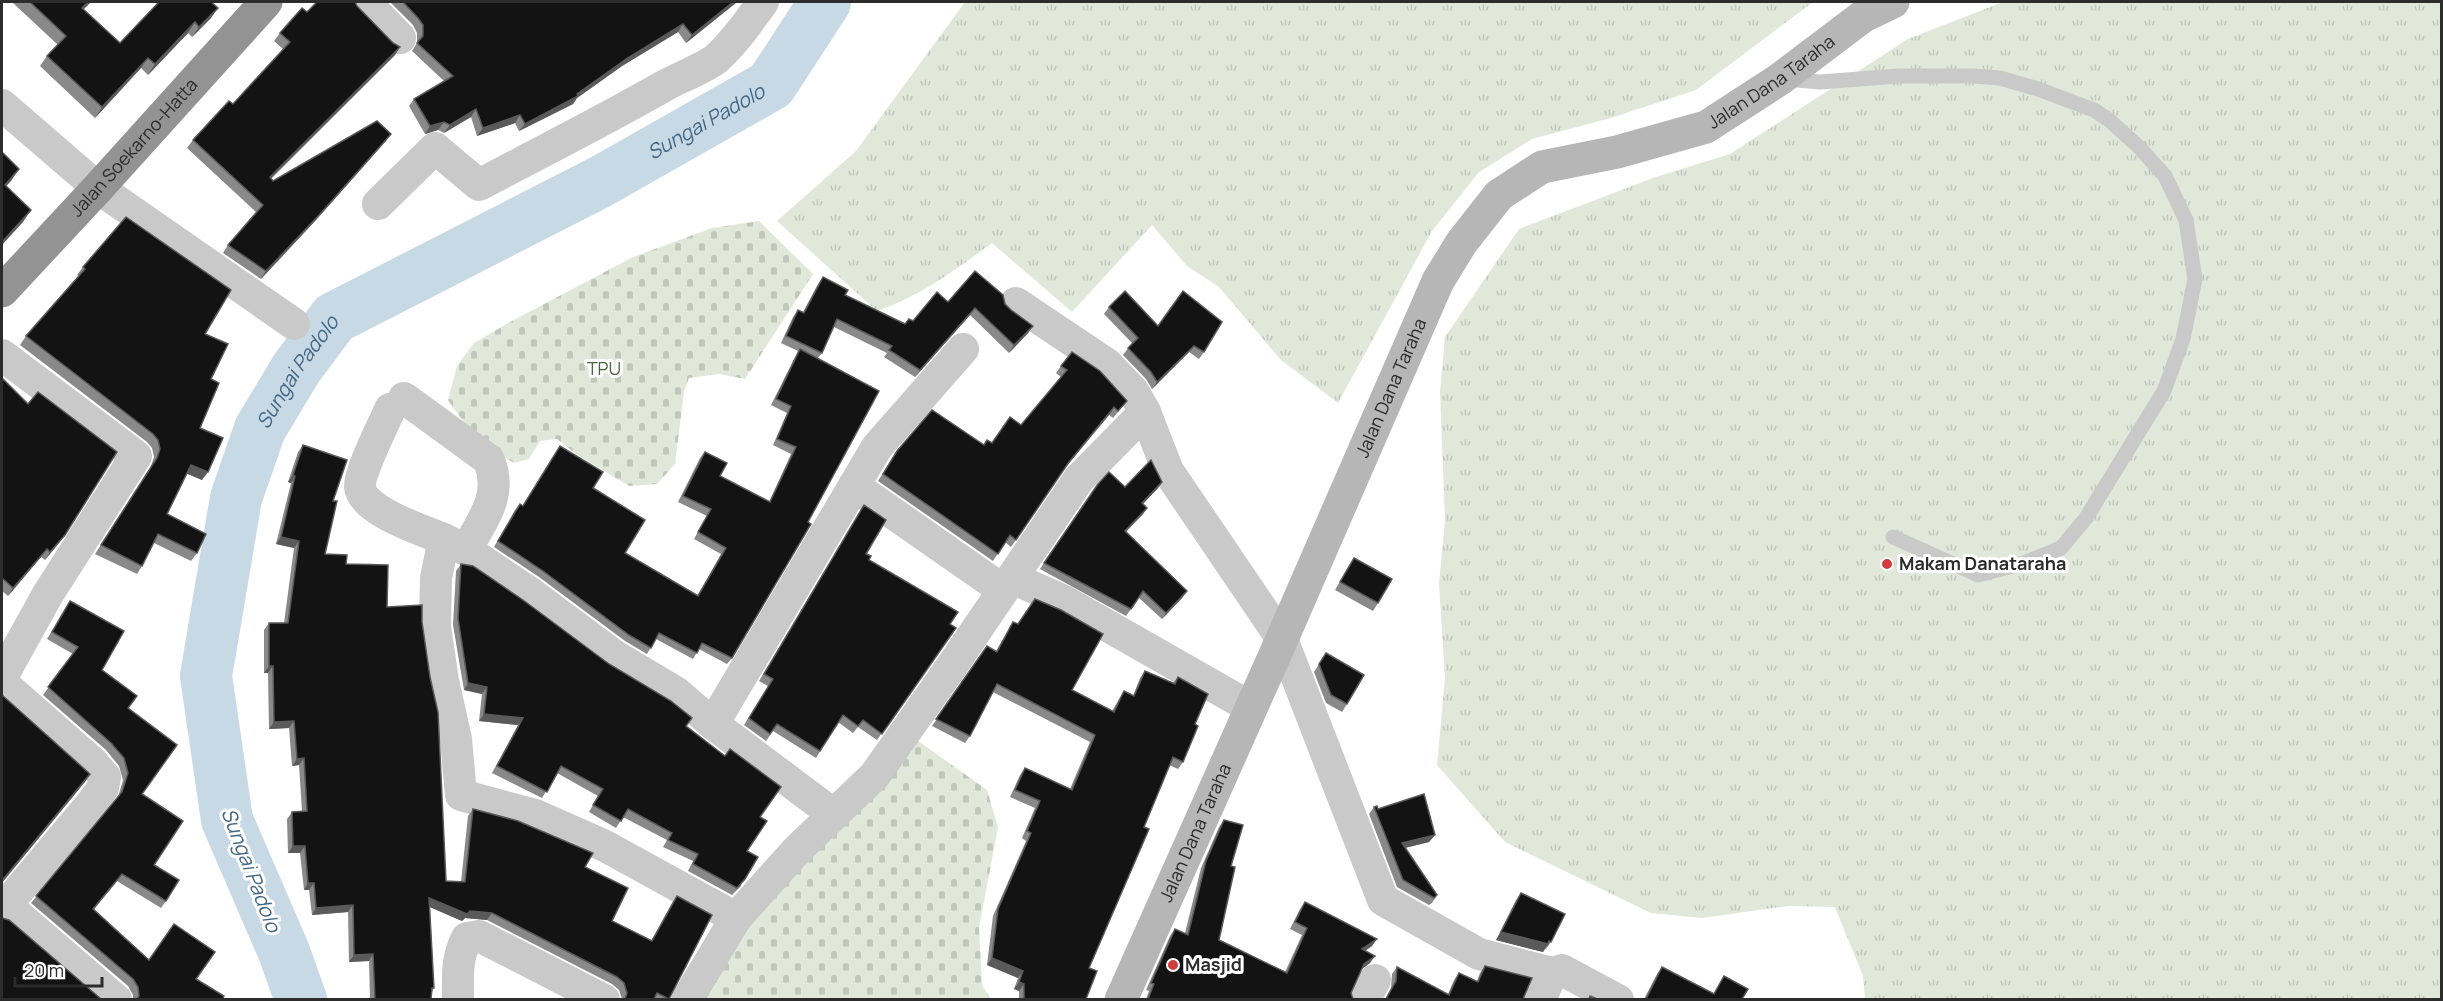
<svg xmlns="http://www.w3.org/2000/svg" width="2443" height="1001" viewBox="0 0 2443 1001" font-family="Manrope,sans-serif">
<style>
.grass{fill:url(#grass-tufts)}
.cemetery{fill:url(#cemetery-stones)}
.lines{fill:none;stroke-linecap:round;stroke-linejoin:round}
.river{stroke:#c8d9e6;stroke-width:52}
.lane{stroke:#c9c9c9;stroke-width:15}
.street{stroke:#c9c9c9;stroke-width:32}
.secondary{stroke:#b6b6b6;stroke-width:33}
.highway{stroke:#939393;stroke-width:33}
.wall{fill:#898989}
.shaded-wall{fill:#5a5a5a}
.building{fill:#131313;stroke:#5a5a5a;stroke-width:1.5}
.poi-dot{fill:#d23e3f;stroke:#fff;stroke-width:2}
.labels{text-anchor:middle;stroke-width:6;stroke-linejoin:round;paint-order:stroke}
.street-label{font-size:18px;fill:#2c2c2c;stroke:#fff}
.park-label{font-size:18px;fill:#4d623e;stroke:#fff}
.poi-label{font-size:18px;font-weight:bold;fill:#2c2c2c;stroke:#fff;text-anchor:start}
.water-label{font-size:20px;font-style:italic;fill:#436785;stroke:#fff}
</style>
<defs>
<pattern id="grass-tufts" width="24" height="20" patternUnits="userSpaceOnUse" patternTransform="scale(1.5)"><rect width="24" height="20" fill="#e1e8da"/><path d="M3 7l-1-3M5 7V3M7 7l1-3M15 17l-1-3M17 17v-4M19 17l1-3" fill="none" stroke="#c1c7bb"/></pattern>
<pattern id="cemetery-stones" width="16" height="16" patternUnits="userSpaceOnUse" patternTransform="scale(1.5)"><rect width="16" height="16" fill="#e1e8da"/><path d="M2 7V4a2 2 0 0 1 4 0v3zM10 15v-3a2 2 0 0 1 4 0v3z" fill="#c1c7bb"/></pattern>
</defs>
<rect width="100%" height="100%" fill="#fff"/>
<!-- grass -->
<g class="grass">
<path d="M965 2H1813L1696 90 1611 118 1532 139 1479 172 1432 231 1338 403 1281 360 1219 287 1187 266 1152 225 1072 312 992 243C955 270 921 296 877 311L777 221 856 151Z"/>
<polygon points="2003,2 2441,2 2441,999 1865,999 1863,976 1835,907 1788,906 1702,918 1651,913 1505,842 1437,765 1445,678 1439,584 1445,520 1440,392 1445,337 1519,229 1656,177 1730,154 1908,39"/>
</g>
<!-- cemetery -->
<g class="cemetery">
<path d="M759 221 813 274 745 379 719 374 689 378 684 392 675 464 657 484 629 486 576 454 557 439 540 441 529 459 514 463C483 444 468 430 448 400L457 366 474 343 510 322 633 257 712 228Z"/>
<polygon points="917,740 987,790 998,827 979,928 982,985 991,999 701,1000 780,878"/>
</g>
<g class="lines">
<!-- river -->
<path class="river" id="s1" d="M301 1000 284 952 227 820 206 676 236 498 260 429 296 369 334 318 600 182 771 85 825 2"/>
<!-- lane -->
<polyline class="lane" points="1786,79 1820,82 1899,76 1973,76 2000,78 2038,89 2094,110 2109,120 2139,147 2165,176 2186,220 2195,279 2183,339 2164,391 2086,518 2061,548 2024,563 1978,575 1893,537"/>
<!-- street -->
<g class="street">
<polyline points="365,2 400,38"/>
<polyline points="2,105 98,188 294,324"/>
<path d="M378 204 435 148 479 185C541 152 603 121 664 86 678 78 707 67 717 58 735 42 749 21 763 2"/>
<polyline points="1016,303 1107,364 1133,391 1145,412 1168,471 1282,639 1383,900 1479,954 1552,973"/>
<polyline points="2,355 136,456 48,594 2,677"/>
<path d="M404 398 489 460C503 496 483 519 466 550L529 592 615 656 677 693 713 724 833 814"/>
<path d="M390 409C383 426 359 472 360 487 362 511 424 531 444 539"/>
<polyline points="854,486 1003,590"/>
<polyline points="466,550 444,539 436,578 435,626 443,681 456,739 461,795 535,815 605,846 736,918"/>
<polyline points="1012,578 1064,601 1250,707"/>
<polyline points="2,683 92,762 105,777 103,788 91,804 2,910"/>
<polyline points="713,724 877,447 963,349"/>
<polyline points="2,902 116,1000"/>
<path d="M458 1000C458 978 456 958 467 938L479 936 604 1000"/>
<polyline points="687,1000 736,918 797,850 875,775 954,663 1079,479 1145,412"/>
<polyline points="1364,1000 1375,980"/>
<polyline points="1540,1000 1552,973 1562,970 1618,1000"/>
</g>
<!-- secondary -->
<path class="secondary" id="s2" d="M1121 1000 1282 639 1438 281 1462 242 1499 195 1542 167 1617 152 1706 127 1780 79 1862 17 1893 2"/>
<!-- highway -->
<path class="highway" id="s3" d="M2 291 98 188 266 2"/>
</g>
<!-- wall -->
<g class="wall">
<polygon points="12,2 91,2 83,9 120,43 158,3 157,2 211,2 211,18 192,37 188,33 148,75 141,68 95,118 40,66 47,56 58,45"/>
<polygon points="390,2 737,2 686,43 678,32 622,66 577,98 573,104 519,131 515,123 477,136 471,117 444,133 438,130 425,134 409,106 414,99 444,81 412,51 417,43 417,33 413,25"/>
<polygon points="357,6 393,43 400,47 395,55 271,179 273,181 391,134 385,142 315,221 261,279 223,253 228,245 256,212 187,148 193,140 233,104 283,49 274,41 280,33 307,12"/>
<polygon points="83,267 205,334 211,379 200,428 202,480 187,473 167,514 197,553 191,561 154,543 142,566 137,574 95,554 151,466 154,457 152,448 147,442 20,345 26,336 79,276 77,275"/>
<polygon points="823,277 845,295 905,324 913,321 948,302 1005,304 1011,310 1033,326 1028,333 1009,353 970,315 915,377 884,357 887,353 834,327 822,353 818,358 879,391 732,658 727,664 699,649 693,659 656,639 647,654 625,641 539,577 494,547 515,510 520,504 523,506 560,446 593,488 625,553 698,595 721,554 694,539 707,516 678,502 700,458 705,452 720,476 769,502 791,454 773,445 787,413 771,405 798,351 781,343 793,317 798,310 803,312 818,284"/>
<polygon points="1183,291 1204,352 1199,359 1189,352 1152,389 1146,379 1123,355 1132,343 1104,314 1109,307 1158,326"/>
<polygon points="1061,366 1127,401 1113,418 1109,415 1065,468 1011,547 1005,542 993,561 878,481 897,451 984,445 992,443 1021,425 1061,377 1056,373"/>
<polygon points="2,378 65,535 45,560 41,557 8,596 2,591"/>
<polygon points="303,445 333,501 325,554 346,564 387,607 422,622 446,881 461,882 468,816 473,809 585,867 612,921 651,941 672,903 677,896 669,999 622,999 619,990 612,984 487,920 465,918 462,921 430,907 434,988 432,992 431,999 370,999 369,961 349,962 348,912 312,915 309,890 304,890 300,853 288,853 287,819 292,812 302,811 299,765 292,766 289,728 269,729 268,673 264,673 264,630 269,623 284,623 294,548 276,544 291,483 288,482 298,452"/>
<polygon points="1097,484 1125,487 1158,488 1143,504 1147,508 1143,514 1126,532 1187,591 1182,598 1162,619 1139,598 1126,616 1040,569"/>
<polygon points="864,505 866,554 869,560 950,624 956,628 877,740 858,727 853,733 838,722 816,758 773,731 766,741 744,725 768,686 759,681"/>
<polygon points="1354,558 1378,603 1373,611 1335,590"/>
<polygon points="461,564 686,726 760,817 747,851 741,886 732,895 688,871 693,861 663,847 667,840 623,817 616,828 589,812 598,796 557,773 542,798 492,773 518,725 479,721 482,694 464,690 453,625 456,571"/>
<polygon points="70,601 102,670 128,708 154,865 166,901 161,908 117,881 94,909 149,960 196,979 224,999 133,999 133,995 128,986 31,903 118,797 123,780 119,766 106,750 43,695 73,654 47,639"/>
<polygon points="1013,622 1072,690 1112,711 1119,699 1124,691 1133,696 1140,678 1145,671 1173,683 1178,677 1195,724 1183,762 1178,769 1169,765 1144,827 1089,968 1086,999 1019,999 1019,991 1014,989 1018,978 987,965 993,916 1026,841 1022,838 1035,808 1010,797 1020,775 1025,768 1070,789 1090,742 993,692 970,736 965,743 932,726 987,646 996,651"/>
<polygon points="1326,653 1347,704 1342,712 1326,703 1314,672"/>
<polygon points="1374,807 1435,835 1429,842 1405,848 1437,895 1432,903 1429,905 1397,887 1369,814"/>
<polygon points="1224,820 1231,866 1219,940 1285,972 1302,935 1290,929 1300,909 1305,902 1372,946 1365,951 1370,963 1362,969 1351,993 1353,999 1146,999 1149,991 1146,990 1170,936 1175,929 1185,933 1201,868 1219,827"/>
<polygon points="1521,893 1551,942 1546,949 1545,949 1543,952 1496,940 1516,900"/>
<polygon points="1485,966 1523,999 1385,999 1391,988 1392,974 1397,967 1448,994 1454,980 1459,973 1477,981 1480,973"/>
<polygon points="1662,967 1714,993 1724,976 1742,999 1644,999 1657,974"/>
</g>
<!-- shaded-wall -->
<g class="shaded-wall">
<polygon points="88,2 91,2 75,18 82,8"/>
<polygon points="733,2 737,2 686,43 692,35"/>
<polygon points="218,8 211,18 192,37 199,27"/>
<polygon points="195,22 188,33 148,75 155,64"/>
<polygon points="683,24 678,32 622,66 577,98 573,104 519,131 525,124 577,94 628,58"/>
<polygon points="400,47 395,55 264,185 270,177"/>
<polygon points="148,58 141,68 95,118 102,107"/>
<polygon points="476,109 471,117 444,133 450,125"/>
<polygon points="520,115 515,123 477,136 483,128"/>
<polygon points="444,122 438,130 425,134 430,126"/>
<polygon points="391,134 385,142 315,221 261,279 266,271"/>
<polygon points="19,169 11,181 2,191 5,185"/>
<polygon points="31,210 23,222 2,245 2,242"/>
<polygon points="975,308 970,315 915,377 920,370"/>
<polygon points="1033,326 1028,333 1009,353 1014,345"/>
<polygon points="1194,346 1189,352 1152,389 1157,382"/>
<polygon points="1114,407 1109,415 1064,469 1069,462"/>
<polygon points="191,465 208,472 202,480 185,473"/>
<polygon points="293,475 295,476 291,483 288,482"/>
<polygon points="1162,482 1158,488 1138,509 1142,503"/>
<polygon points="1147,508 1143,514 1120,537 1125,531"/>
<polygon points="65,535 59,543 45,560 50,552"/>
<polygon points="281,537 299,541 294,548 276,544"/>
<polygon points="47,549 41,557 8,596 13,588"/>
<polygon points="1187,591 1182,598 1162,619 1166,613"/>
<polygon points="269,666 273,666 268,673 264,673"/>
<polygon points="468,683 487,687 482,694 464,690"/>
<polygon points="484,714 523,718 518,725 479,721"/>
<polygon points="294,721 289,728 269,729 274,722"/>
<polygon points="304,758 299,765 292,766 297,759"/>
<polygon points="90,774 85,782 2,883 2,879"/>
<polygon points="1435,835 1429,842 1396,850 1402,843"/>
<polygon points="293,846 305,846 300,853 288,853"/>
<polygon points="122,874 117,881 88,916 93,909"/>
<polygon points="308,883 314,883 309,890 304,890"/>
<polygon points="429,898 470,911 492,913 487,920 465,918 462,921 425,905"/>
<polygon points="353,905 348,912 312,915 316,908"/>
<polygon points="1501,932 1548,944 1543,952 1496,940"/>
<polygon points="1377,939 1372,946 1357,956 1362,949"/>
<polygon points="373,954 369,961 349,962 354,955"/>
<polygon points="1375,956 1370,963 1359,971 1364,964"/>
<polygon points="992,958 1023,971 1018,978 987,965"/>
<polygon points="1019,982 1024,984 1019,991 1014,989"/>
</g>
<!-- building -->
<g class="building">
<polygon points="30,2 88,2 82,8 120,43 159,2 211,2 218,8 199,27 195,22 155,64 148,58 102,107 47,56 66,36"/>
<polygon points="317,2 355,2 357,6 393,43 400,47 270,177 273,181 377,121 391,134 321,213 266,271 228,245 263,205 193,140 229,101 233,104 290,42 280,33 302,8 307,12"/>
<polygon points="403,2 733,2 692,35 683,24 628,58 577,94 578,96 525,124 520,115 483,128 476,109 450,125 444,122 430,126 414,99 453,76 417,43 423,36 423,25 418,18"/>
<polygon points="2,152 19,169 5,185 31,210 2,242"/>
<polygon points="126,217 231,290 205,334 228,344 211,379 219,383 200,428 223,438 208,472 191,465 167,514 206,534 197,553 158,534 142,566 101,545 157,458 160,449 158,440 153,434 26,336 85,269 83,267"/>
<polygon points="975,271 1003,295 1005,304 1011,310 1033,326 1014,345 975,308 920,370 889,350 892,346 837,319 822,353 786,336 798,310 804,313 823,277 848,290 845,295 905,324 909,319 913,321 937,292 948,302"/>
<polygon points="1125,291 1158,326 1183,291 1222,322 1204,352 1194,346 1157,382 1151,372 1128,348 1138,338 1109,307"/>
<polygon points="800,349 879,391 808,522 811,524 732,658 702,643 697,653 659,633 651,648 629,635 543,571 498,541 520,504 523,506 560,446 603,472 593,488 645,520 625,553 698,596 726,548 698,532 711,509 683,496 705,452 727,463 720,476 770,502 796,447 777,439 791,406 776,399"/>
<polygon points="1072,352 1100,371 1127,401 1118,411 1114,407 1069,462 1016,540 1010,535 998,554 883,474 897,451 932,410 984,445 987,440 992,443 1010,417 1021,425 1067,370 1061,366"/>
<polygon points="2,378 28,404 38,392 117,452 65,535 50,552 47,549 13,588 2,578"/>
<polygon points="303,445 347,460 333,501 337,501 325,554 347,555 346,564 388,565 387,607 422,605 422,622 430,677 438,712 446,881 465,882 473,809 518,821 593,853 585,867 628,888 612,921 652,941 677,896 712,915 669,999 657,993 654,999 625,999 627,993 624,983 617,977 492,913 470,911 467,914 429,898 434,988 432,988 431,999 375,999 373,954 354,955 353,905 316,908 314,883 308,883 305,846 293,846 292,812 307,811 304,758 297,759 294,721 274,722 273,666 269,666 269,623 288,623 299,541 281,537 295,476 293,475"/>
<polygon points="1151,460 1162,482 1142,503 1147,508 1125,531 1187,591 1166,613 1143,591 1131,609 1044,563 1098,484 1109,472 1125,487"/>
<polygon points="864,505 886,520 866,554 871,556 869,560 958,612 950,624 956,628 882,734 863,720 858,726 843,715 820,751 777,724 770,734 749,718 773,679 764,674"/>
<polygon points="1354,558 1392,579 1378,603 1340,582"/>
<polygon points="461,564 473,566 523,600 609,664 671,701 692,718 686,726 725,756 730,749 781,787 760,817 767,821 747,851 758,857 745,879 737,888 693,864 698,854 668,840 672,833 628,809 621,821 593,805 603,789 561,766 547,792 497,766 523,718 484,714 487,687 468,683 458,618"/>
<polygon points="1035,599 1061,610 1103,634 1072,690 1114,712 1124,691 1134,696 1145,671 1175,684 1178,677 1208,694 1195,724 1198,726 1183,762 1173,757 1144,827 1149,829 1089,968 1097,971 1086,999 1024,999 1024,984 1019,982 1023,971 992,958 998,909 1031,833 1027,831 1040,801 1015,790 1025,768 1072,790 1095,735 997,684 970,736 936,719 987,646 997,652 1013,622 1018,624"/>
<polygon points="70,601 124,631 102,670 137,696 128,708 177,745 142,794 183,821 154,865 179,880 166,901 122,874 93,909 149,960 174,924 215,952 196,979 224,996 223,998 224,999 137,999 139,996 138,987 133,979 36,896 122,792 128,773 124,758 111,743 48,687 78,647 52,632"/>
<polygon points="1326,653 1364,675 1347,704 1331,695 1319,664"/>
<polygon points="2,695 90,774 5,877 2,879"/>
<polygon points="1424,794 1435,835 1402,843 1437,895 1434,898 1403,880 1374,807 1377,806 1378,809"/>
<polygon points="1224,820 1243,825 1231,866 1235,867 1219,940 1287,973 1307,928 1295,922 1305,902 1377,939 1362,949 1375,956 1364,964 1351,993 1353,999 1148,999 1154,984 1151,983 1175,929 1188,935 1206,861"/>
<polygon points="1521,893 1565,914 1551,942 1549,941 1548,944 1501,932"/>
<polygon points="2,918 9,920 101,999 2,999"/>
<polygon points="1485,966 1532,978 1523,999 1386,999 1396,981 1397,967 1449,995 1459,973 1478,982"/>
<polygon points="1662,967 1714,994 1724,976 1748,989 1742,999 1646,999"/>
<polygon points="1590,996 1597,999 1589,999"/>
</g>
<!-- markers -->
<g class="poi-dot">
<circle cx="1887" cy="564" r="6"/>
<circle cx="1173" cy="965" r="6"/>
</g>
<g class="labels">
<!-- street labels -->
<g class="street-label">
<text dy="6" stroke="none"><textPath href="#s2" startOffset="1191">Jalan Dana Taraha</textPath></text>
<text dy="6" stroke="none"><textPath href="#s3" startOffset="195">Jalan Soekarno-Hatta</textPath></text>
<text dy="6" stroke="none"><textPath href="#s2" startOffset="669">Jalan Dana Taraha</textPath></text>
<text dy="6" stroke="none"><textPath href="#s2" startOffset="183">Jalan Dana Taraha</textPath></text>
</g>
<!-- park labels -->
<g class="park-label">
<text x="604" y="375">TPU</text>
</g>
<!-- poi labels -->
<g class="poi-label">
<text x="1899" y="570">Makam Danataraha</text>
<text x="1185" y="971">Masjid</text>
</g>
<!-- water labels -->
<g class="water-label">
<text dy="7" stroke="none"><textPath href="#s1" startOffset="1148">Sungai Padolo</textPath></text>
<text dy="7" stroke="none"><textPath href="#s1" startOffset="662">Sungai Padolo</textPath></text>
<text transform="translate(251 870) rotate(69)" y="7">Sungai Padolo</text>
</g>
</g>
<!-- border -->
<rect width="2443" height="1001" fill="none" stroke="#2c2c2c" stroke-width="6"/>
<!-- scale -->
<path d="M15 977v9h87v-9" fill="none" stroke="#2c2c2c" stroke-width="3"/>
<text x="24" y="977" font-size="18" fill="#2c2c2c" stroke="#ffffff" stroke-width="4.5" paint-order="stroke">20 m</text>
</svg>
